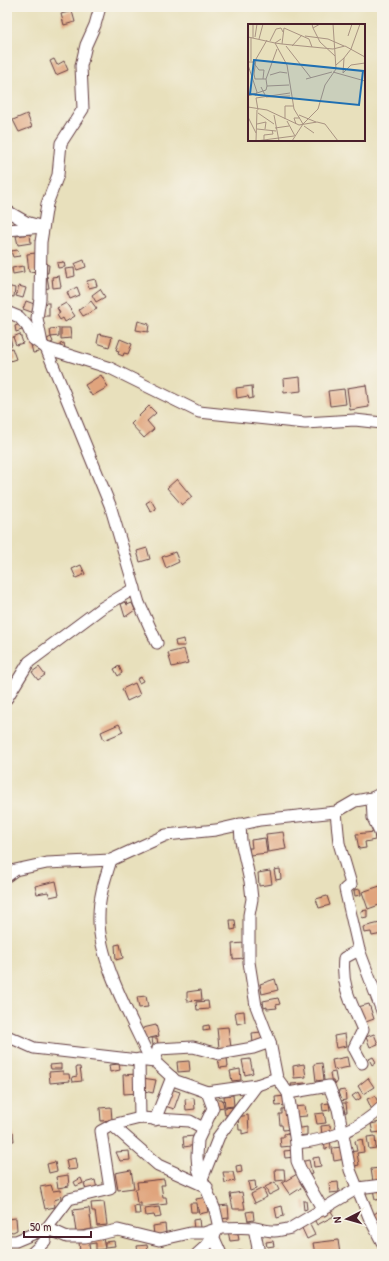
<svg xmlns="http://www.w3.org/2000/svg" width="389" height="1261" viewBox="0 0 389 1261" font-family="'Patrick Hand',sans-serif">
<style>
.building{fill:#e0a47d}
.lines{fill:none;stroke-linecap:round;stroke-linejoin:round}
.minor-casing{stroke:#623c41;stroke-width:13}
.minor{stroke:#fff;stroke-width:11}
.inset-road{fill:none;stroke:#a99382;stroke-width:1}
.view{fill:#1f6fb2;fill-opacity:0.15;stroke:#1f6fb2;stroke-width:2}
.inset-edge{fill:none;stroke:#4a1f2b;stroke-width:2}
</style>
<rect width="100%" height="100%" fill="#f7f3e8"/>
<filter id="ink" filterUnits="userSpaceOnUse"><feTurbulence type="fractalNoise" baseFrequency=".025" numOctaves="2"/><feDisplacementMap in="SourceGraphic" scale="8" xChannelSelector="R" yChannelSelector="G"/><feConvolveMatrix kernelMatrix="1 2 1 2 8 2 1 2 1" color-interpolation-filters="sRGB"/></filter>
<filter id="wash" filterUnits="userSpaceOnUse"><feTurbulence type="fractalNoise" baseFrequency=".012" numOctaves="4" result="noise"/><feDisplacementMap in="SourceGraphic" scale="16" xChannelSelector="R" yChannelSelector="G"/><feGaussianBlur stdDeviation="0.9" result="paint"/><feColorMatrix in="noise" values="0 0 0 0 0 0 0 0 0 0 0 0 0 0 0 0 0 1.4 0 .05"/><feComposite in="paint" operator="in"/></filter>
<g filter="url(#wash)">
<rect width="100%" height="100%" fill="#e8e0bc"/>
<g id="blocks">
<!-- building -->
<g class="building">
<polygon points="72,11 75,22 64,25 61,14"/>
<polygon points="54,59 57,65 64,61 68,70 56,75 50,61"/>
<polygon points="27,114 32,127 19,132 13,120"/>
<polygon points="30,234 31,243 18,245 16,236"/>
<polygon points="18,250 20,256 13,257 11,251"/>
<polygon points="36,253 38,271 29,272 27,254"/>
<polygon points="84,260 86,267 77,270 74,264"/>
<polygon points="64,262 65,267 58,268 57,263"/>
<polygon points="43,264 49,265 48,273 42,273"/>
<polygon points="23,266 24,272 13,274 12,268"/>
<polygon points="74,268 75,276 67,278 65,269"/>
<polygon points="47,276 49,288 43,289 41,277"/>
<polygon points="59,276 61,287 53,288 52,277"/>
<polygon points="95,279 97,286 89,288 87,281"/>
<polygon points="7,286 15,288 14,297 7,296"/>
<polygon points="19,286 26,288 23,298 16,296"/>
<polygon points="77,287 80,295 70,299 67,292"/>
<polygon points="100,289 105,297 96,302 92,295"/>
<polygon points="26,301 37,305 34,313 23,309"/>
<polygon points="91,301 97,309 83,316 79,310"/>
<rect x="42" y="303" width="7" height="13"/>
<polygon points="66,303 75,316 65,322 63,318 60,320 57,315 60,313 57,308"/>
<polygon points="138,321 149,324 148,332 136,330"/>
<polygon points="20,324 22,330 16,332 15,326"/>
<polygon points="59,328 59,336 51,337 50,329"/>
<polygon points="61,328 70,328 71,338 61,339"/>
<polygon points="20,334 23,343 16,345 13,337"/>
<polygon points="99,334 112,337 109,347 97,343"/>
<polygon points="10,337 12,345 7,346 7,338"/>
<polygon points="51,337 53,342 49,344 47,339"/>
<polygon points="120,339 132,344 128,354 124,353 123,356 118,354 119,351 116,350"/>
<polygon points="64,343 65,348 61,349 60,344"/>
<polygon points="37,344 39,352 33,353 31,345"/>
<polygon points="12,348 16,359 7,362 7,350"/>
<polygon points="101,375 108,387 92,396 85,385"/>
<polygon points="300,377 301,391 284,393 283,379"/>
<polygon points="366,385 369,407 350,410 347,388"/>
<polygon points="252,386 253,398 249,399 248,396 237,398 236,388"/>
<polygon points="344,389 346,404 330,406 328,391"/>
<polygon points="149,406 156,413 147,421 154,429 144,438 131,424"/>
<polygon points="177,479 192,497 182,505 167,488"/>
<polygon points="151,500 156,509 151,512 146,503"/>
<polygon points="147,548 150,559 140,562 137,551"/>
<polygon points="175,552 179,562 166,568 162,557"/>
<polygon points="81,565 85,574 76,578 72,569"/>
<polygon points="126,602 127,605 132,603 135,610 125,617 121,604"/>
<polygon points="184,639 185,646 176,646 175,641"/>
<polygon points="184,649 188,663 172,667 168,653"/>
<polygon points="119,666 122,673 118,676 114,669"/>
<polygon points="39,667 45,675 38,680 32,672"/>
<polygon points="141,677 143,681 139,683 137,679"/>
<polygon points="135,683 140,695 127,701 122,689"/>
<polygon points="119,724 123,732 104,740 101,732"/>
<polygon points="283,832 286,849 268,852 266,834"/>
<polygon points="374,832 375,840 365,842 366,848 359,849 356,834"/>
<polygon points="265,838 267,853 250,855 249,848 252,848 251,840"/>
<polygon points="280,869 281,879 276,880 274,870"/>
<polygon points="270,871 272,884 259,886 258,873"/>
<polygon points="56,881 59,895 50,897 48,892 37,894 35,886"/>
<polygon points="380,886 382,904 368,909 362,892"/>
<polygon points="360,889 361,895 355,896 354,890"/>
<polygon points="327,896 330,905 319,908 316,899"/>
<polygon points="367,910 367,917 362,918 361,911"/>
<polygon points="230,920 235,920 236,929 231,930"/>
<polygon points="380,923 382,934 372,936 371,932 364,933 363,927"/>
<polygon points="244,943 245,958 233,959 232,944"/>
<polygon points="120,944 123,958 116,960 115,945"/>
<polygon points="275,979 278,990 262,994 260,984"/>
<polygon points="201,990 202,1000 187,1001 187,992"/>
<polygon points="146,996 148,1007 139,1008 137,997"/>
<polygon points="278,998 280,1004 276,1005 277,1008 267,1009 267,1007 264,1008 263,1001"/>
<polygon points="208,1001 209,1009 197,1010 196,1002"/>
<polygon points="369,1004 374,1019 363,1023 358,1007"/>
<polygon points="244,1011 245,1022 237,1024 235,1012"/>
<polygon points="156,1025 159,1036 145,1039 143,1028"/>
<polygon points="209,1025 210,1030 203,1031 203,1026"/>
<polygon points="228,1027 231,1047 219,1048 217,1028"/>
<polygon points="261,1032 262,1042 253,1043 252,1033"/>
<polygon points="345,1034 347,1046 336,1048 334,1036"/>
<polygon points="374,1034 378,1044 370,1047 366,1037"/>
<polygon points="152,1038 157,1038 158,1045 153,1046"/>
<polygon points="227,1057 228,1067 220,1068 218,1059"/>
<polygon points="347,1057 349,1067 334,1070 332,1060"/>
<polygon points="373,1057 376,1062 372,1065 369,1059"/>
<polygon points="250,1059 253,1073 245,1075 242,1060"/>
<polygon points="189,1061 190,1071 178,1072 177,1062"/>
<polygon points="322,1063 324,1080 316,1081 314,1064"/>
<polygon points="61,1064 61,1069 51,1069 50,1065"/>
<polygon points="119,1064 120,1070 110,1072 109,1065"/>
<polygon points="304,1064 306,1077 294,1078 293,1066"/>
<polygon points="76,1067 80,1067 82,1081 73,1082 72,1077 77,1076"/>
<polygon points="240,1069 241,1080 232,1081 230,1071"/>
<polygon points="63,1071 63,1074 69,1074 70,1081 50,1083 49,1072"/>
<polygon points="335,1072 337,1083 332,1084 330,1073"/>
<polygon points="137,1074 138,1093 124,1094 123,1075"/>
<polygon points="142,1078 156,1080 153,1093 140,1090"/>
<polygon points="368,1078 374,1087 363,1094 358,1086"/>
<polygon points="305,1083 306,1087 292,1088 291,1084"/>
<polygon points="171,1089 180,1092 174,1109 165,1106"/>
<polygon points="345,1090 346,1100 340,1101 338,1091"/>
<polygon points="358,1092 361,1098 356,1101 352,1096"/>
<polygon points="233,1095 234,1106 225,1107 224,1096"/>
<polygon points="286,1096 287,1105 276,1106 275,1097"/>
<polygon points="375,1096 380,1106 372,1110 367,1099"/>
<polygon points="194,1098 195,1109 186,1110 185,1099"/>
<polygon points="216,1099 222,1099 224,1107 217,1108"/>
<polygon points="329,1103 330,1110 323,1111 322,1104"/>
<polygon points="340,1103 346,1103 347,1112 341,1113"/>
<polygon points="305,1106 307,1116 294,1117 293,1107"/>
<polygon points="111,1107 112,1120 101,1121 100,1108"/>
<polygon points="234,1107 235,1113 225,1115 224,1108"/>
<polygon points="289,1108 291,1129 283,1130 282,1125 280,1125 279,1114 282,1114 282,1109"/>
<polygon points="324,1113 326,1123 317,1124 315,1114"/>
<polygon points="248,1115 249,1132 242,1134 242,1130 239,1130 238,1117"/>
<polygon points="380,1122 381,1132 373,1133 371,1124"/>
<polygon points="330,1125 331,1134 322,1135 321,1126"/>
<polygon points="307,1127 307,1135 297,1136 296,1129"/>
<polygon points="7,1132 13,1132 14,1141 7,1141"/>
<polygon points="287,1133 288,1135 291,1135 292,1146 281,1147 280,1137 284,1137 284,1134"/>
<polygon points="195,1136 196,1145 184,1147 183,1137"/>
<polygon points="375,1136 376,1148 369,1149 367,1137"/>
<polygon points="324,1139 330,1139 331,1148 325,1149"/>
<polygon points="362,1139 364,1152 357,1153 359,1165 351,1167 348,1152 357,1151 355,1141"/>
<polygon points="343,1147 345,1159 334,1161 332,1148"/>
<polygon points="294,1150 295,1157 285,1158 284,1151"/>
<polygon points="129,1151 130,1160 120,1161 116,1152"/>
<polygon points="319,1157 321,1166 314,1167 313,1158"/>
<polygon points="75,1158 77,1169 68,1170 66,1160"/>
<polygon points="309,1160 312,1174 304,1176 300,1162"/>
<polygon points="55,1162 57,1171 49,1173 47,1164"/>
<polygon points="241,1165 242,1172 237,1173 236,1166"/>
<polygon points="380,1168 382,1181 373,1182 371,1169"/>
<polygon points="275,1169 284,1169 285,1180 276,1181"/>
<polygon points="131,1170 134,1188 118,1190 115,1173"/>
<polygon points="223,1172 233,1172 235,1181 225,1183"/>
<polygon points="297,1174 304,1186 290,1195 282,1183"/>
<polygon points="68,1175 69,1186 58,1188 56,1177"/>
<polygon points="81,1178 83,1183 76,1186 74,1182"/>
<polygon points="164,1179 165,1185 161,1185 163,1197 166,1197 167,1204 141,1207 141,1203 137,1203 135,1189 138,1189 137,1182"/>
<polygon points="95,1180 97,1189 86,1190 84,1183"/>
<polygon points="255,1181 256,1189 250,1191 248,1182"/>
<polygon points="275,1182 279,1190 269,1195 265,1187"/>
<polygon points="338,1182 339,1192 330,1193 329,1183"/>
<polygon points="51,1185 53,1191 60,1190 61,1198 54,1200 55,1207 45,1209 40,1187"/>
<polygon points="382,1187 382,1199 375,1200 373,1189"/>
<polygon points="263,1188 267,1197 255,1203 251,1194"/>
<polygon points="242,1192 245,1209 233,1209 230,1194"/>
<polygon points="207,1197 211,1207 207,1207 208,1212 199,1214 196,1199"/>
<polygon points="303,1201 306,1201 307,1209 304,1210"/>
<polygon points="104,1202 107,1225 97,1226 95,1211 92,1211 91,1203"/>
<polygon points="190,1203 196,1203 197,1212 191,1212"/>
<polygon points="139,1205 140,1214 135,1214 134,1206"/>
<polygon points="228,1205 229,1218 220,1219 219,1206"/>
<polygon points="282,1206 284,1216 277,1218 275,1208"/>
<polygon points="159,1207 161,1217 155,1218 154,1215 146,1216 145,1209"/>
<polygon points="89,1208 92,1229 76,1232 73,1210"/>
<polygon points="329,1208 334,1216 317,1225 313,1217"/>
<polygon points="381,1209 382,1223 380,1225 373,1215"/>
<polygon points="253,1211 254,1220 248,1221 246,1212"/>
<polygon points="16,1218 17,1230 13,1232 7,1231 7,1219"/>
<polygon points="199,1219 200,1228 194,1229 193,1220"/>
<polygon points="309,1223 315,1235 307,1239 301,1226"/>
<polygon points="165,1224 166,1233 154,1235 153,1226"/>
<polygon points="237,1229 239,1240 230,1241 228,1231"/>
<polygon points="103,1238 105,1249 96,1250 96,1243 89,1244 90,1251 80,1253 79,1241"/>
<polygon points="338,1240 340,1254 315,1254 313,1243"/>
<polygon points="114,1241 115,1246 105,1247 105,1242"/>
<polygon points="273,1241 274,1246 267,1247 266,1242"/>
<polygon points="147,1245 148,1251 138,1252 137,1246"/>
<polygon points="243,1250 244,1254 235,1254 234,1252"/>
<polygon points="160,1251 161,1254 150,1254 150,1253"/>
<polygon points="281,1251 281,1254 270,1254 270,1253"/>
</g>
</g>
</g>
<g filter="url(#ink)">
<use href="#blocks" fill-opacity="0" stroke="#623c41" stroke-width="1"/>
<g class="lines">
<!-- minor casing -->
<g class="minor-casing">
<g id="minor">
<polyline points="7,211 26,222 43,227 7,230"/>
<polyline points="7,312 19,317 27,326 33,339 46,348 110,368 199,412 305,423 355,420 382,423"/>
<polyline points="42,344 37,318 40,299 41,242 45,217 47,204 58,175 61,143 83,109 81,66 86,45 95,25 100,7"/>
<polyline points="46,348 110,505 139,603 157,643"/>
<polyline points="7,698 29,662 100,609 135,588"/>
<polyline points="372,798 373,818 382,837"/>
<polyline points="336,812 339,843 351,884 345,889 359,950 382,1011"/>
<polyline points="240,824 241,841 250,881 252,899 249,915 249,962 256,1006 270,1042 277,1078 288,1093 329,1086 338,1109 350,1170 369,1217 382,1242"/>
<path d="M111 860C105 879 99 896 99 916 97 959 133 1022 151 1061"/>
<polyline points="7,876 15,870 47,863 111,860 166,835 216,830 260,820 336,812 355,801 372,798 382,793"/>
<path d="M359 950 344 958C341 987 352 1004 363 1030L354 1048 362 1063"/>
<polyline points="7,1036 34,1048 155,1062 176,1081 207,1092 257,1085 277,1078"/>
<polyline points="139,1059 140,1118"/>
<polyline points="155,1062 158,1049 193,1047 219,1054 253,1048 270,1042"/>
<polyline points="288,1093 296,1143 297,1161 303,1175 323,1210"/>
<polyline points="155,1120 172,1077"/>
<polyline points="112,1125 158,1165 207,1187"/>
<path d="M296 1143C328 1140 359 1130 382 1107"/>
<polyline points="202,1179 219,1136 257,1085"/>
<polyline points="254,1228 258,1248 256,1254"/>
<polyline points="213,1236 221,1254"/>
<polyline points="7,1241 16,1241 47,1228 67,1237 85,1237 118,1230 159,1240 190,1233 204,1233 219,1228 215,1210 198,1169 197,1156 198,1140 213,1108 207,1092"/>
<polyline points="31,1254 45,1241 47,1228 69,1199 110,1189 101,1131 112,1125 140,1118 190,1121 203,1128"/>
<path d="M197 1254 207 1245 219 1228C230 1228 242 1227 254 1228 271 1231 272 1233 291 1228L358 1188 382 1185"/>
</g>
</g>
<!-- minor -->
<use href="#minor" class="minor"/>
</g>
</g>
<!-- overview -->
<g transform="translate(248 24)">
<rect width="117" height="117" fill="#e8e0bc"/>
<path class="inset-road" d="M5 0V14M64 0 65 4 72 0M65 4 72 18 87 32M57 12 80 15 96 22M100 12 104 0M0 13 27 19 39 41 46 85 55 100 44 117M3 13V37M7 13 9 0M11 15 15 0M33 15 27 19 34 20M22 17 28 5 33 4 35 8M38 22 63 54M44 22 54 11M64 23 61 15 36 4 34 20 85 25 97 22 117 33M96 34 103 25 112 0M0 38H5L11 46H16L15 55M0 41 9 68 8 71 3 70M88 41 96 34 95 49 103 41 117 39M85 48 117 57M22 51 32 48 39 49M18 55H7L6 50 8 35 19 16M58 55 84 48M19 62 18 55 29 25M13 63 18 73 42 72M0 72 18 66 19 62 41 61M0 83 19 86 51 101 69 98 77 100 90 117M9 86 8 117 46 112M10 86 8 74 42 69M10 89 26 100M26 91 31 117M51 91 68 98M0 93 8 109M37 95V82H45M39 97 47 112M9 100 18 98 17 105M48 100 46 94H52M55 100 70 85 77 61 88 45 85 0M56 102 66 109M27 104 41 102M9 105 28 107M16 116V111L25 110 24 106"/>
<path class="view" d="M6 36 115 47 111 81 2 70Z"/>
<rect width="117" height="117" class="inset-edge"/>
</g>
<!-- margin -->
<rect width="389" height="1261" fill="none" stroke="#f7f3e8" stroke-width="24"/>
<!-- north arrow -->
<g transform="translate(347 1219) rotate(264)" stroke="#f7f3e8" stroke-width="3" paint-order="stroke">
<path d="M0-3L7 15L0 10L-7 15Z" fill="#4a1f2b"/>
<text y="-6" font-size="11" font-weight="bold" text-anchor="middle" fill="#4a1f2b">N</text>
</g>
<!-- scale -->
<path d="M24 1231v6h67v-6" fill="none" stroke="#4a1f2b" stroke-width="2"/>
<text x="30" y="1231" font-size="12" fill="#4a1f2b" stroke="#f7f3e8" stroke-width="3" paint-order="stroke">50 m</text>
</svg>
